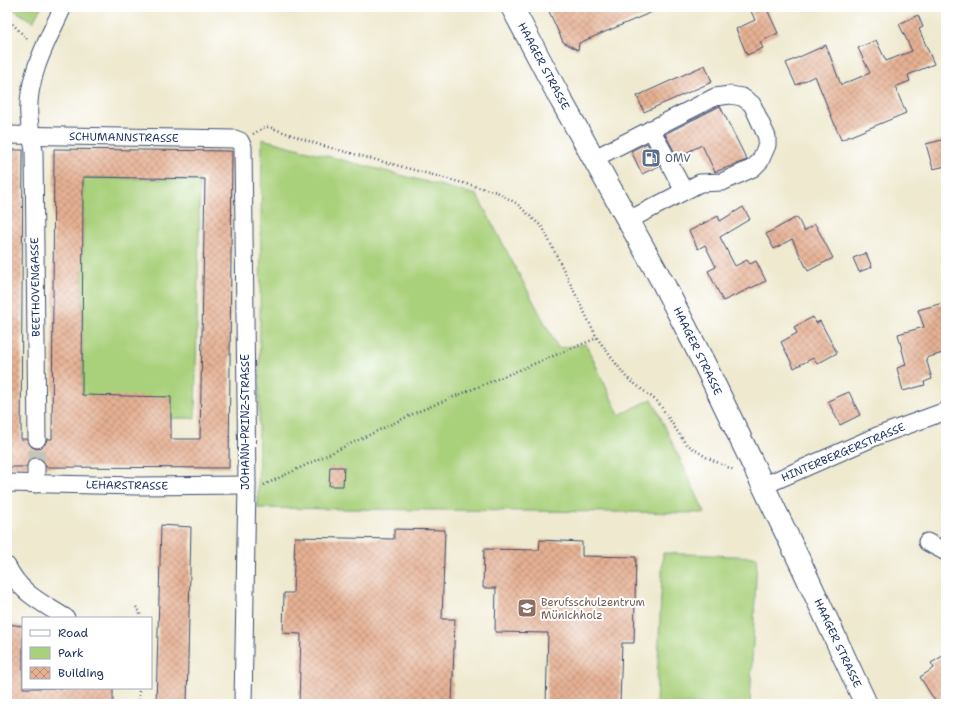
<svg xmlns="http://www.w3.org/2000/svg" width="953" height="711" viewBox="0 0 953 711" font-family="'Shantell Sans',sans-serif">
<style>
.green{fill:#a9d07a;stroke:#62806c}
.building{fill:url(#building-cross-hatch);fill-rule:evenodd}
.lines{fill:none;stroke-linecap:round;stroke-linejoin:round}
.minor-tunnel{stroke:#c4c4b8;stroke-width:17;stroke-dasharray:17 8;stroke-linecap:butt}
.minor-casing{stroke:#3b4b6f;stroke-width:19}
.major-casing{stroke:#3b4b6f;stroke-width:24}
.path{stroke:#3b4b6f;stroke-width:2.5;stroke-dasharray:1 3;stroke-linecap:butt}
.minor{stroke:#fff;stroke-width:17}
.major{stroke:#fff;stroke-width:22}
.labels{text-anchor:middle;stroke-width:4;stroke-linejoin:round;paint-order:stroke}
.street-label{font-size:11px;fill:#1b2f5e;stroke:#fff}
.service-label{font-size:11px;fill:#4e5e75;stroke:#fff;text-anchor:start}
.education-label{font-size:11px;fill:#785e54;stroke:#fff;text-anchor:start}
</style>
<defs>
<pattern id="building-cross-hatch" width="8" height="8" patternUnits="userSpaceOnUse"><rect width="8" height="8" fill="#e6b093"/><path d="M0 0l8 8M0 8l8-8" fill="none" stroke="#ba907b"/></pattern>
</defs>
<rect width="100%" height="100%" fill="#fff"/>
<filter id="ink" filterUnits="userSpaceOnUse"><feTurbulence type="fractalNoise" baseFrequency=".025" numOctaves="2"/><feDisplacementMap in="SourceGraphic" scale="8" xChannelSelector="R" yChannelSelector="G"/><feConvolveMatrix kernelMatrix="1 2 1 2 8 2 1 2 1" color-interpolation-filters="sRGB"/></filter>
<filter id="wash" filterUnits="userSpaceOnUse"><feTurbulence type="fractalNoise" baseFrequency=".012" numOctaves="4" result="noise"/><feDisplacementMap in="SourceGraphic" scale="16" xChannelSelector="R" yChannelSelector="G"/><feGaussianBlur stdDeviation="0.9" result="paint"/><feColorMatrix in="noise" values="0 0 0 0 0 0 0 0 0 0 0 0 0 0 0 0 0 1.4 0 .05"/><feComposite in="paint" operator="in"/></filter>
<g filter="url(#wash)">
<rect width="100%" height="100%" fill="#eee9cf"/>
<!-- green -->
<g class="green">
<polygon points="10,7 41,7 33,22"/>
<polygon points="262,139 477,195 558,348 586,344 619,415 652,399 705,513 258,508"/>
<polygon points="83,177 200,180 195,418 82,419"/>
<polygon points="663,553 757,557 750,704 656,704"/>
</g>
<g id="blocks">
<!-- building -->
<g class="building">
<polygon points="547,7 664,7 579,43 578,50 563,42"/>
<polygon points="749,7 766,7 778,33 760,42 763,48 747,55 736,29 755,20"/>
<polygon points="918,15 923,27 919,29 934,64 908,75 910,81 895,87 906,113 841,140 815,76 796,85 786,63 826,45 841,85 870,73 858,48 876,40 886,61 912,51 899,24"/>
<polygon points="705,65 712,82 644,112 637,96"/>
<polygon points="720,106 747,160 715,172 702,145 677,157 665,134"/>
<polygon points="946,139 946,166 933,169 926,144"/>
<polygon points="647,143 659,166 642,174 631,151"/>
<path d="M54 149 232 151 229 468 46 467 44 462 36 457 31 459 26 467H7V150H23L21 439H27L32 447 37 449 45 444 47 439H52ZM83 177 205 179 200 439H171V397L82 395Z"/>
<polygon points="743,207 750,219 720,237 735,266 747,260 750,264 756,261 766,281 723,301 708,271 716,267 705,245 698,249 689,231 718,216 720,221"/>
<polygon points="797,217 804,231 815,224 833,258 808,271 792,239 774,249 766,234"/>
<polygon points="866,253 872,267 859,272 853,258"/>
<polygon points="946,302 946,352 926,358 932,379 924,382 925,385 903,391 897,368 906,365 898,334 924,327 918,310"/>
<polygon points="813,317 816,323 820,321 837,353 817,364 813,358 794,368 781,342 797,333 794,327"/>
<polygon points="849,392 860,415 840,425 828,401"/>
<polygon points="330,467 344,467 343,486 329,486"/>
<polygon points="161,525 191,527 187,704 156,704"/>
<polygon points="394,529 445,530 442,619 455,619 452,704 299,704 301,634 283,633 284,593 293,593 295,537 394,539"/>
<polygon points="540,540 582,542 582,556 636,557 634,643 622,643 620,704 546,704 548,633 495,632 496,588 483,588 484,549 539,550"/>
<polygon points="7,624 23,626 23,688 113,688 113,704 7,704"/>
<polygon points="946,654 946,704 937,704 920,677 934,668 931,663"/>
</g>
</g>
</g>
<g filter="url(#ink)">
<use href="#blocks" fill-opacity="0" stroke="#3b4b6f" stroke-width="1"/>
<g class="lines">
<!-- minor-tunnel -->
<polyline class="minor-tunnel" points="36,467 37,439"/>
<!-- minor casing -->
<g class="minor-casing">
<g id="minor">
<polyline points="651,129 684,191"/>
<polyline points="7,135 235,139 240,141 243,147 247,485 243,704"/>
<polyline points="593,159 715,97 730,95 742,97 752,104 767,137 767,145 760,161 753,168 722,182 700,183 627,221"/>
<path d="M37 439 34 151C32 140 30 129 29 117 26 78 47 41 63 7"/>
<polyline points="7,483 137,486 247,485"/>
<polyline points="36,484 36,467"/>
<polyline points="763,486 877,436 946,411"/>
<polyline points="927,542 946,552"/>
<path d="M7 566C21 594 41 602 66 618"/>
</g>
</g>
<!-- major casing -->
<g class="major-casing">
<polyline id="major" points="512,7 561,100 663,283 706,367 799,560 866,704"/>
</g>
<!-- path -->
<g class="path">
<polyline points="7,18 29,41"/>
<polyline points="253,134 265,127 269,127 320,145 497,192 516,203 543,228 597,338 626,377 658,402 685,443 706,457 734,470"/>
<polyline points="264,485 417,412 597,338"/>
<polyline points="136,607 140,612 140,618"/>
<polyline points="139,704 139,688"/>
</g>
<!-- minor -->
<use href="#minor" class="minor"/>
<!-- major -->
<use href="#major" class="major"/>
</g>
</g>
<!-- icons -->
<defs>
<g id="fuel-square" transform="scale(1)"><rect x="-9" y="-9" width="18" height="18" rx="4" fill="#5c6f8a" stroke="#fff"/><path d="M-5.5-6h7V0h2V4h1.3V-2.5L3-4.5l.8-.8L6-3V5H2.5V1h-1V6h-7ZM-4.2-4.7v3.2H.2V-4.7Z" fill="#fff"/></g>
<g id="school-square" transform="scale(1)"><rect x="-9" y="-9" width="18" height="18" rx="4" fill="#8d6e63" stroke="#fff"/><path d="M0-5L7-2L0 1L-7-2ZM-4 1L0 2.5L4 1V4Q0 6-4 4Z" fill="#fff"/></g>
</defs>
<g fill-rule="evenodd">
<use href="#fuel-square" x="651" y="158"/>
<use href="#school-square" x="527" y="608"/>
</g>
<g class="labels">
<!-- street labels -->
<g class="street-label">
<text transform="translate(544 66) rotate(62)" y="4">HAAGER STRASSE</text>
<text transform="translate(124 137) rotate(1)" y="4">SCHUMANNSTRASSE</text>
<text transform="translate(35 287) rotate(-91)" y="4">BEETHOVENGASSE</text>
<text transform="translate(698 351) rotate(64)" y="4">HAAGER STRASSE</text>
<text transform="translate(245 422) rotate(-90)" y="4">JOHANN-PRINZ-STRASSE</text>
<text transform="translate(843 452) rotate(-23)" y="4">HINTERBERGERSTRASSE</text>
<text transform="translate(127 485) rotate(1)" y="4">LEHARSTRASSE</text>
<text transform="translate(838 643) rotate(65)" y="4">HAAGER STRASSE</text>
</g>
<!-- service labels -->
<g class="service-label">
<text x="665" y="162">OMV</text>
</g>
<!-- education labels -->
<g class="education-label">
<text x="541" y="606">Berufsschulzentrum<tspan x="541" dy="13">Münichholz</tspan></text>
</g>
</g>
<!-- margin -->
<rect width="953" height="711" fill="none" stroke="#fff" stroke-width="24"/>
<!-- legend -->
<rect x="22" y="617" width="130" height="72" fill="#ffffff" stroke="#a4acbf"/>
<rect x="30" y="630" width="20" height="6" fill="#ffffff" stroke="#a4acbf"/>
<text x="58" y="637" font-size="12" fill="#1b2f5e">Road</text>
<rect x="30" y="647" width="20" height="12" fill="#a9d07a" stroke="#a4acbf"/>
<text x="58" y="657" font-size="12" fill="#1b2f5e">Park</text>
<rect x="30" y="667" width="20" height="12" fill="url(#building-cross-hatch)" stroke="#a4acbf"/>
<text x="58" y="677" font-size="12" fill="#1b2f5e">Building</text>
</svg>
